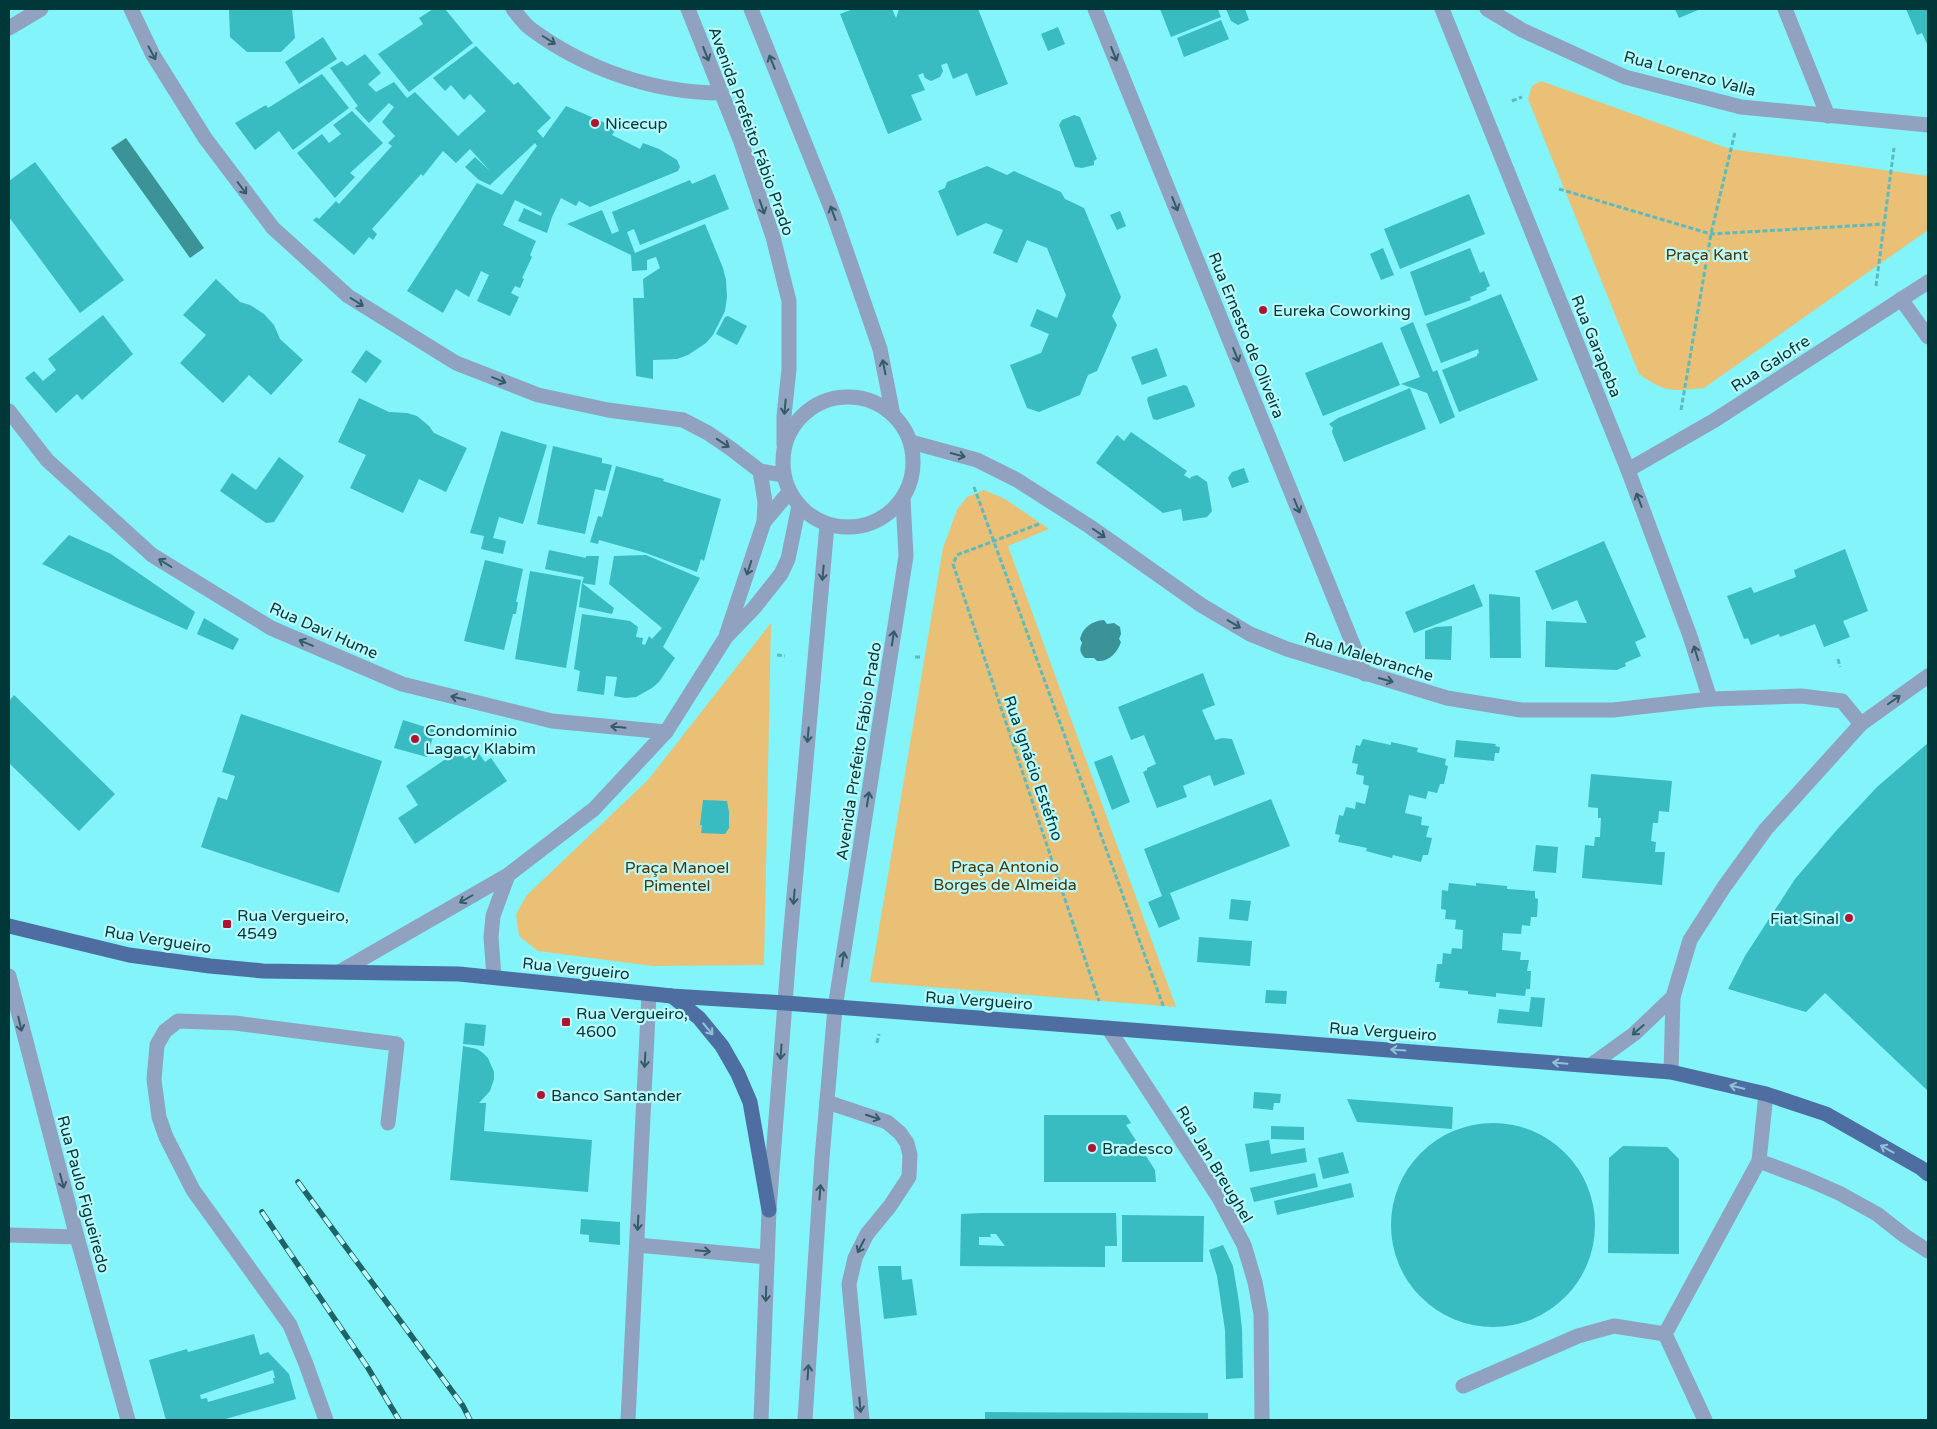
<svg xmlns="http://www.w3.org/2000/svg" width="1937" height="1429" viewBox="0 0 1937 1429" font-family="'Varela Round',sans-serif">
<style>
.green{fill:#eabf76}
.water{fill:#3c9397}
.building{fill:#38bbc1;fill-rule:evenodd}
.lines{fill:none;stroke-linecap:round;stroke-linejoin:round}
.path{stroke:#5bbbbf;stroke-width:3;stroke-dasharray:5 2.5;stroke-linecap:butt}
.minor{stroke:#90a2bf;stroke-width:15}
.major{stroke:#4e6ea1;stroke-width:15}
.rail-casing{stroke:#1e6366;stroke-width:5.5}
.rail{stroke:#bbfafc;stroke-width:4;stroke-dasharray:11;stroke-linecap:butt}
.oneway{stroke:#325c68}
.oneway2{stroke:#8fc2d8}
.poi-dot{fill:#ac1631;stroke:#bbfafc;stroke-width:2}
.labels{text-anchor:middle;stroke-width:4.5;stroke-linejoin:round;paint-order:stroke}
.street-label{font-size:16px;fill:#003739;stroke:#bbfafc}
.poi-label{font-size:16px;fill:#003739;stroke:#bbfafc;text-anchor:start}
.park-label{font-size:16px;fill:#4b3405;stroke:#bbfafc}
</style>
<rect width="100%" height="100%" fill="#82f4fa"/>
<!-- green -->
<g class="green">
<path d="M1541 81 1730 149 1928 176V230L1704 388C1672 391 1666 393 1639 374L1528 99 1532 86Z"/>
<polygon points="984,490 1005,499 1049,529 1008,546 1176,1007 870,982 943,548 957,510 967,497"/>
<polygon points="771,623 764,965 653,966 538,951 519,936 516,914 527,895 648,780"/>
</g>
<!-- water -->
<g class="water">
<polygon points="126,138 204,248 190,258 111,148"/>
<path d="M1104 620 1107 624 1114 623 1120 627 1121 634 1119 639 1121 642C1117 653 1109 662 1097 661L1094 658H1085C1080 653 1079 649 1082 643L1080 639C1083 627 1092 621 1104 620Z"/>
</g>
<!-- building -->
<g class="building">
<polygon points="229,9 292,9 295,38 281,52 247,52 230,37"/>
<polygon points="433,9 445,9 473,43 409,92 378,54 423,24 419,18"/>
<polygon points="853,9 892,9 896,18 899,9 978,9 1008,84 976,96 967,73 953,79 947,63 941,65 943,71 940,77 931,81 925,78 923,73 918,75 925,90 911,95 922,120 888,134 840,14"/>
<polygon points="1160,9 1218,9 1221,17 1171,37"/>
<polygon points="1226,9 1245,9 1249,20 1238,25 1231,21"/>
<polygon points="1675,9 1698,9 1698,10 1679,18"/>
<polygon points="1906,9 1928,9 1928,43 1927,44 1922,33 1917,35"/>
<polygon points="1221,20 1229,39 1184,57 1177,38"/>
<polygon points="1058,27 1065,44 1048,51 1041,34"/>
<polygon points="323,37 337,59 299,84 285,62"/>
<polygon points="476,46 514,85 518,82 551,118 537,131 543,138 566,106 617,128 612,135 640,149 643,143 659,149 677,160 680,167 678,171 590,207 579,201 576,206 561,198 552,217 547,233 518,221 524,208 541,216 542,213 515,200 503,225 536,241 530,255 532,257 522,278 524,279 520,288 515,286 511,293 519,297 510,316 477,301 489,275 481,271 469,297 456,289 443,313 407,291 477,183 502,195 537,146 535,143 490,185 479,180 465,167 475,157 490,171 470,149 456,163 443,151 423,176 421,174 372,229 377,234 373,240 369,237 354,255 313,220 317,217 319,219 336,201 339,204 392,146 388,143 395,136 382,122 394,107 389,103 369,123 355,108 358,106 330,68 342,61 347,66 365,54 381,73 368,84 376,92 394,82 407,98 415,92 458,136 486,111 470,94 464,100 451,85 445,91 433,78"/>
<polygon points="322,74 349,108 293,150 279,131 255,150 235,123 266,105 268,108"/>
<polygon points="352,111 383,143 350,173 355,177 335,198 297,153 322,134 329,143 341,134 333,125"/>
<polygon points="1074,115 1080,117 1097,159 1094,161 1094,165 1082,168 1075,167 1059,125 1062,120"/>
<polygon points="35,162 124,280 80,313 9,217 9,181"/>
<polygon points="987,166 1007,175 1014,171 1061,192 1065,199 1084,208 1121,297 1112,316 1117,325 1097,371 1088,375 1080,395 1039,412 1027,408 1010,365 1041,353 1049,334 1030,326 1037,309 1057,318 1066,295 1047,248 1027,240 1017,263 993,253 1003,230 986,223 957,236 938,191 945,188 947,182"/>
<polygon points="715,174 729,209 640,245 634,229 627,232 635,253 705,224 723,268 726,280 727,297 725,311 713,335 706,343 688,355 677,359 653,360 653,379 636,376 633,298 644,298 643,279 660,268 656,257 647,260 647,270 632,271 631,255 567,224 602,210 612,234 619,231 612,212 690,180 692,184"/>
<polygon points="1469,194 1485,234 1400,269 1384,229"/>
<polygon points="1120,211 1126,226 1117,230 1110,215"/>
<polygon points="1383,248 1394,275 1381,280 1370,254"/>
<polygon points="1470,248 1480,273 1484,271 1490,286 1486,288 1487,290 1470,297 1471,300 1425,316 1410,272"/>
<polygon points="216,279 240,302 250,305 264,314 274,325 280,339 303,360 271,395 249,375 223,403 180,363 206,335 183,315"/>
<polygon points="1501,294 1538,380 1459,412 1442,370 1477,356 1477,354 1479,353 1478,349 1441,363 1426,324"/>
<polygon points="103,315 133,354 82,400 77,394 56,413 25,378 34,371 43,381 56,370 48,359"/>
<polygon points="728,316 747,326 737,345 716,334 725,317"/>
<polygon points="1413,322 1433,372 1437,370 1455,417 1440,424 1427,393 1401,384 1420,377 1400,328"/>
<polygon points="1382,342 1400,385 1323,416 1305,373"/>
<polygon points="1157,348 1167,376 1142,385 1131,357"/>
<polygon points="366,350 382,361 366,383 351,372"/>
<polygon points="1184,385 1187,386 1195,405 1194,407 1157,420 1153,419 1147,400 1148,397"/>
<polygon points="1410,388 1426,429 1344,462 1332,432 1333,428 1329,424 1338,418"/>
<polygon points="359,398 389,412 407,413 417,416 429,426 434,433 467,448 446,492 419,479 403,513 350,488 366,455 338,442"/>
<polygon points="501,431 547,445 523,524 499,517 493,538 506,541 503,554 481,549 484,536 470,533"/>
<polygon points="1131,432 1187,471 1184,475 1190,479 1191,477 1197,475 1207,482 1212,511 1207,517 1183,521 1181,509 1163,513 1096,463 1117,435 1124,441"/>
<polygon points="553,446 602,458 602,463 612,465 605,491 595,489 585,534 537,524"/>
<polygon points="279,457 304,476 274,522 266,523 220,491 232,473 256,490"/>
<polygon points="616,466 664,479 663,481 721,499 704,561 701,559 697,572 646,553 599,540 598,544 590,542 598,516 602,517"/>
<polygon points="1244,468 1249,482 1232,488 1228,478 1232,472"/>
<polygon points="69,535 111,554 195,612 187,630 42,564"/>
<polygon points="1604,541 1646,637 1635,642 1641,656 1625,663 1626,666 1617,670 1545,667 1546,621 1587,623 1577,600 1552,610 1535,571"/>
<polygon points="1845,549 1868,611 1843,621 1850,637 1824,647 1815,624 1780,637 1779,634 1751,645 1748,638 1744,639 1727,596 1751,587 1754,593 1796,577 1794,570"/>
<polygon points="549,550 586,558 586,556 599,556 595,585 582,583 584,577 545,569"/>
<polygon points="646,555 700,578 663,647 675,658 659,682 652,688 636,697 626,698 614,696 617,677 606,676 604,695 577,691 580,671 574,669 582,614 630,621 638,627 636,637 643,638 642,644 645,645 649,636 652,639 662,628 609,584 614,556"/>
<polygon points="485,560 523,569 516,602 518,602 516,614 513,614 504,650 464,641"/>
<polygon points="530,571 581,580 566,668 515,659"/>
<polygon points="582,583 614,608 612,614 579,607"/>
<polygon points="1474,584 1483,606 1414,633 1405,612"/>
<polygon points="1489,594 1520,597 1521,658 1490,658"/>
<polygon points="204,618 239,639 233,650 197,634"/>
<polygon points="1452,626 1451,660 1425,659 1425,631 1436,627"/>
<polygon points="1203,673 1215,705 1202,710 1215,740 1222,738 1232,739 1245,774 1214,786 1210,775 1183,786 1187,797 1157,808 1143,772 1147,770 1147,768 1156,764 1144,735 1131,740 1118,707"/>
<polygon points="14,695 115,794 79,831 9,763 9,701"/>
<polygon points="241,714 382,761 339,893 201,847 218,797 227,800 235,776 222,772"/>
<polygon points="403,720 435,730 427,757 394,748"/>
<polygon points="1363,739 1391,745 1391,742 1418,748 1417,752 1446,759 1445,765 1448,766 1444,784 1440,784 1437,793 1428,791 1426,799 1409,795 1405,813 1422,817 1421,825 1429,826 1426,837 1432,838 1428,855 1423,855 1421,862 1393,855 1392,858 1366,851 1367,848 1338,842 1340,835 1335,834 1339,815 1343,816 1346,807 1355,809 1356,802 1365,804 1369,786 1363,784 1364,776 1356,774 1358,764 1352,763 1356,745 1360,746"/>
<polygon points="1456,740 1496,744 1495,746 1500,747 1499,753 1495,753 1494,761 1454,757"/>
<polygon points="1928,743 1928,1091 1825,993 1806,1012 1728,989 1745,956 1795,879 1835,832 1877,787"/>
<polygon points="459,750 465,759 477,751 485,762 491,758 507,781 415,844 398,818 418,805 406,786"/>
<polygon points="1112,755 1130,802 1112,810 1094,762"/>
<polygon points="1591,774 1672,781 1669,812 1659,811 1658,823 1653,823 1651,841 1656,842 1655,852 1665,852 1662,885 1582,878 1585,845 1594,846 1595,837 1600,837 1601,818 1598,818 1598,808 1588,807"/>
<polygon points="1271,799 1290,846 1170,893 1180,919 1159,928 1148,902 1162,896 1144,849"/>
<polygon points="703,800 727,801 729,812 729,828 725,834 701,833 702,825 700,825"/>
<polygon points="1536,845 1558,847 1556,873 1533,871"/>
<polygon points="1449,883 1476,886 1476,883 1507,886 1507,889 1535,891 1535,898 1538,899 1537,917 1531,917 1530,926 1522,925 1521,934 1503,933 1502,950 1521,952 1520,960 1529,960 1527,971 1531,971 1530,989 1526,989 1525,996 1496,993 1496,997 1468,994 1468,991 1439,988 1440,982 1435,982 1437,964 1442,964 1443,953 1451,954 1452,948 1462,949 1463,930 1455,929 1456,920 1445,919 1446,910 1441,909 1442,890 1448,891"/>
<polygon points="1231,899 1251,901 1248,921 1229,919"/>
<polygon points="1199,937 1252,941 1250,966 1197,962"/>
<polygon points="1266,990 1287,991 1286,1004 1265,1003"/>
<polygon points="1531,997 1545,998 1542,1027 1497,1023 1499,1009 1529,1012"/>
<polygon points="465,1023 486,1025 484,1046 463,1044"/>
<polygon points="463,1046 477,1049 483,1053 488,1058 494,1072 494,1079 490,1091 479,1103 486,1103 484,1131 592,1140 588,1192 450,1180"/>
<polygon points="1254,1092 1281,1094 1280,1103 1274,1103 1273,1110 1253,1108"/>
<polygon points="1347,1099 1453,1107 1452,1129 1357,1122"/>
<polygon points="1044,1115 1126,1115 1131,1123 1126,1125 1155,1170 1156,1182 1044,1182"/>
<circle cx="1493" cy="1225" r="102"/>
<polygon points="1271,1126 1304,1127 1304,1140 1271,1139"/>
<polygon points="1269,1140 1271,1154 1305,1148 1307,1162 1250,1172 1245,1144"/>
<polygon points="1623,1146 1667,1147 1679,1159 1679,1254 1608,1253 1609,1158"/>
<polygon points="1343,1152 1349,1173 1323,1179 1318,1158"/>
<polygon points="1315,1173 1318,1187 1254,1202 1250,1188"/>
<polygon points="1351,1183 1354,1197 1277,1215 1274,1201"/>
<path d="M981 1213H1116L1117 1246H1105V1267L960 1266 961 1214ZM990 1234H996L1005 1246 979 1245V1237H991Z"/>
<polygon points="1122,1215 1204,1216 1203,1262 1122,1262"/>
<polygon points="581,1219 620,1222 620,1245 589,1242 589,1235 580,1234"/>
<polygon points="1223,1245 1233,1266 1239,1302 1242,1329 1243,1378 1226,1379 1225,1330 1217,1276 1209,1250"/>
<polygon points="878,1266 901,1266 902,1280 912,1279 917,1315 884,1319"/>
<path d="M254 1334 260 1355 268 1352 289 1374 296 1399 222 1420H166L149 1360 187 1349 188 1352ZM273 1370 275 1378H273L274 1383 208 1402 207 1398 201 1399 200 1395Z"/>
<polygon points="985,1412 1208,1413 1208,1420 985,1420"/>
</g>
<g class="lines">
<!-- path -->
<g class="path">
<polyline points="1512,101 1522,97"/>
<polyline points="1559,189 1711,234 1885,224"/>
<polyline points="1876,286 1894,148"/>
<polyline points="1681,410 1711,234 1735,132"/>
<polyline points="974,487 1164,1008"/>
<polyline points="1039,524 957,555 953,564 1099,1001"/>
<polyline points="777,655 785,656"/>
<polyline points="915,657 922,657"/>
<polyline points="1838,659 1840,667"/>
<polyline points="877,1043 879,1034"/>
</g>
<!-- minor -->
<g class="minor">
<polyline points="131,9 153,55 205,138 273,228 348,296 456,363 538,395 608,410 683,420 708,433 730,448 760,471 783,475"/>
<path d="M513 9C518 15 524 24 531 29 585 69 654 93 721 93"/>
<polyline points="688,9 741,142 773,237 789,301 789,369 784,416 784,445"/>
<polyline points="751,9 833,213 880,349 893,415"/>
<polyline points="1095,9 1365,674"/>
<polyline points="1442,9 1628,470 1690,636 1710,699"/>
<polyline points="1487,9 1522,30 1625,77 1741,107 1928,125"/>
<polyline points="1785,9 1828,116"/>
<polyline points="9,28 41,9"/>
<polyline points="1901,299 1928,337"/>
<circle cx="848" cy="462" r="65"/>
<polyline points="9,411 47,460 152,555 271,628 402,684 552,721 666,732"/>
<polyline points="911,442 977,460 1017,480 1089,526 1201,605 1250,634 1287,649 1447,698 1521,710 1613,710 1710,699 1801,696 1842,701 1861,724"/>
<polyline points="1628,470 1715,420 1928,282"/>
<polyline points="760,471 765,502 764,522"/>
<polyline points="727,633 764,522 789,492"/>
<polyline points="341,971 508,875 594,809 666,732 726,637 754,608 781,574 788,559 799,506"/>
<polyline points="9,976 77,1237 128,1420"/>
<polyline points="494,977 491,937 493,916 508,875"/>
<polyline points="1108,1028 1219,1198 1244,1245 1255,1282 1261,1314 1262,1420"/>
<polyline points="1591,1065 1634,1034 1673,997"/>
<polyline points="1671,1072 1673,997 1690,940 1724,887 1766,829 1861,724 1928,676"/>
<polyline points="827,1102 887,1122 900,1133 907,1143 910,1155 909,1177 890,1206 867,1234 855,1258 849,1284 862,1420"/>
<polyline points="1759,1161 1807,1179 1839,1193 1877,1214 1905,1236 1928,1251"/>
<polyline points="9,1235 77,1237"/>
<polyline points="637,1245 767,1257"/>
<polyline points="1463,1386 1578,1336 1614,1326 1665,1334"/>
<polyline points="326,1420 306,1364 290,1325 193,1190 166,1137 159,1117 154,1080 157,1045 165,1031 178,1021 235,1023 397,1044 388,1123"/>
<polyline points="628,1420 649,994"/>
<polyline points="761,1420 769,1210 789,951 827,525"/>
<polyline points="805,1420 822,1158 835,1008 906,556 903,499"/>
<polyline points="1705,1420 1665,1334 1759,1161 1766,1094"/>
</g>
<!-- major -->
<g class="major">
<polyline points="9,926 129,955 210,966 263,971 459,974 672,996 785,1003 1671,1072 1766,1094 1826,1114 1921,1168 1928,1174"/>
<polyline points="672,996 699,1018 722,1046 738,1074 750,1102 769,1210"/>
</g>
<!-- rail casing -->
<g class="rail-casing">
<g id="rail">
<polyline points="298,1182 463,1406 470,1420"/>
<polyline points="262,1212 368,1368 399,1420"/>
</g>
</g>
<!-- rail -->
<use href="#rail" class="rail"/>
</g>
<!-- one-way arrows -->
<defs><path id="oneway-shaft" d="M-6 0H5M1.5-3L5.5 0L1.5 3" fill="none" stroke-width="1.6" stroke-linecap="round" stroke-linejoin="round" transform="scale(1.25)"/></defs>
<g class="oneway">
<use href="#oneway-shaft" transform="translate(549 40) rotate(32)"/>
<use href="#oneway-shaft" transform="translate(152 53) rotate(62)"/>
<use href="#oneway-shaft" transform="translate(706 54) rotate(68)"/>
<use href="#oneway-shaft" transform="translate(1114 54) rotate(68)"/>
<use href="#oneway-shaft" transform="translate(772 62) rotate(-112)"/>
<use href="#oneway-shaft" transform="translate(242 188) rotate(53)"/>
<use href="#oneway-shaft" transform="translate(1175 204) rotate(68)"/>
<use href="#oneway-shaft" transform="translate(762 207) rotate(71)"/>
<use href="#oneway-shaft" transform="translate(833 213) rotate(-110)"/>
<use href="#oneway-shaft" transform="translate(357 302) rotate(32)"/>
<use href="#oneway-shaft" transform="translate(1236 355) rotate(68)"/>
<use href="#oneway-shaft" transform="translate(884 367) rotate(-101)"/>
<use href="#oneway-shaft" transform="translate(499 380) rotate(22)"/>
<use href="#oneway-shaft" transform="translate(785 407) rotate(95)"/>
<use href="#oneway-shaft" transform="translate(723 443) rotate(34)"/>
<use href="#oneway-shaft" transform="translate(958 455) rotate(15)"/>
<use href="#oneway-shaft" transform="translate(1639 500) rotate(-111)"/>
<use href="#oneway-shaft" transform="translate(1297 506) rotate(68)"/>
<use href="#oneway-shaft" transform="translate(1099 533) rotate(35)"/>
<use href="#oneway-shaft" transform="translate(165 563) rotate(-148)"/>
<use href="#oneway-shaft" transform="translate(749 568) rotate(108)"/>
<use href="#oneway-shaft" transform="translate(823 573) rotate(95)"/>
<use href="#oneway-shaft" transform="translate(1234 624) rotate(31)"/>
<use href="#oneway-shaft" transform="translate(893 638) rotate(-81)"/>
<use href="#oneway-shaft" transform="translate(306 643) rotate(-157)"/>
<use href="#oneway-shaft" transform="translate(1696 653) rotate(-107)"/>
<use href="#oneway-shaft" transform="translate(1386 680) rotate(16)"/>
<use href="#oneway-shaft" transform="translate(458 698) rotate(-166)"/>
<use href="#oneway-shaft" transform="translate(1894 700) rotate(-35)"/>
<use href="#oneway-shaft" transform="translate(618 727) rotate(-174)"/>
<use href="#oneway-shaft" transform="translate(808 735) rotate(95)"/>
<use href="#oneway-shaft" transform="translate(868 799) rotate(-81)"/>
<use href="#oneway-shaft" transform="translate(794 897) rotate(95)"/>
<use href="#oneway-shaft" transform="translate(466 899) rotate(150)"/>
<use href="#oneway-shaft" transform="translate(843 959) rotate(-81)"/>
<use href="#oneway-shaft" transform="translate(20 1024) rotate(77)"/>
<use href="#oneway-shaft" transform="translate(1638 1030) rotate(139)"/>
<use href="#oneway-shaft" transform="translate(781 1052) rotate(94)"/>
<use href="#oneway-shaft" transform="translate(645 1060) rotate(93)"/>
<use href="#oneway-shaft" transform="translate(873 1117) rotate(18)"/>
<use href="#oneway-shaft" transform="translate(62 1181) rotate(75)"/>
<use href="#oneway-shaft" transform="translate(820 1192) rotate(-86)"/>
<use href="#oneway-shaft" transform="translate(638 1223) rotate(93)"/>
<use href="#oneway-shaft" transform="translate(861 1246) rotate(117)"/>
<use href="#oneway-shaft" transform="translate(703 1251) rotate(5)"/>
<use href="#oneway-shaft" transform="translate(766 1294) rotate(92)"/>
<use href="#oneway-shaft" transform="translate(808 1372) rotate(-86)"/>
<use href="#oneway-shaft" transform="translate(860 1405) rotate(85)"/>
</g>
<g class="oneway2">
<use href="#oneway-shaft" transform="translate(708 1029) rotate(50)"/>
<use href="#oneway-shaft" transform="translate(1398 1050) rotate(-176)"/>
<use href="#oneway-shaft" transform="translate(1560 1063) rotate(-175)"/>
<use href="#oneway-shaft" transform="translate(1737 1087) rotate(-167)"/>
<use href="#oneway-shaft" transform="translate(1887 1149) rotate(-151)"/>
</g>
<!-- markers -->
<g class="poi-dot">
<circle cx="595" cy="123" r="5"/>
<circle cx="1263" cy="310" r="5"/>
<circle cx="415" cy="739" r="5"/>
<circle cx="1849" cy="918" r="5"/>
<rect x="222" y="919" width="10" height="10" rx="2.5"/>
<rect x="561" y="1017" width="10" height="10" rx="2.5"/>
<circle cx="541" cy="1095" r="5"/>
<circle cx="1092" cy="1148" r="5"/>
</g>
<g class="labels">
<!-- street labels -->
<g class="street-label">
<text transform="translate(1690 73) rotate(15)" y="6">Rua Lorenzo Valla</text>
<text transform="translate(752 131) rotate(70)" y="6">Avenida Prefeito Fábio Prado</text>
<text transform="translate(1247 335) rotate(68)" y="6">Rua Ernesto de Oliveira</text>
<text transform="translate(1597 346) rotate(68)" y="6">Rua Garapeba</text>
<text transform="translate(1770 363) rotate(-33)" y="6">Rua Galofre</text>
<text transform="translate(324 630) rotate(24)" y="6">Rua Davi Hume</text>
<text transform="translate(1369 656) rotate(17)" y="6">Rua Malebranche</text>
<text transform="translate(858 751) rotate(-81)" y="6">Avenida Prefeito Fábio Prado</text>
<text transform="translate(1034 768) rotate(71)" y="6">Rua Ignácio Estéfno</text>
<text transform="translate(158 939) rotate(9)" y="6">Rua Vergueiro</text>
<text transform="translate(576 968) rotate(6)" y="6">Rua Vergueiro</text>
<text transform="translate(979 1000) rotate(4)" y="6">Rua Vergueiro</text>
<text transform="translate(1383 1031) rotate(4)" y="6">Rua Vergueiro</text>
<text transform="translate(1215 1164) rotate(59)" y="6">Rua Jan Breughel</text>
<text transform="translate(84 1194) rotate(75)" y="6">Rua Paulo Figueiredo</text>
</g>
<!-- poi labels -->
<g class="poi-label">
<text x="605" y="129">Nicecup</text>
<text x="1273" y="316">Eureka Coworking</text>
<text x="425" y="736">Condomínio<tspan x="425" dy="18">Lagacy Klabim</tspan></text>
<text x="237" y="921">Rua Vergueiro,<tspan x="237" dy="18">4549</tspan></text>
<text x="1839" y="924" text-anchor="end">Fiat Sinal</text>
<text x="576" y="1019">Rua Vergueiro,<tspan x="576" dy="18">4600</tspan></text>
<text x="551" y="1101">Banco Santander</text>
<text x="1102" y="1154">Bradesco</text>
</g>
<!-- park labels -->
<g class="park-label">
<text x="1707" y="260">Praça Kant</text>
<text x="1005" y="872">Praça Antonio<tspan x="1005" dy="18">Borges de Almeida</tspan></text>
<text x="677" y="873">Praça Manoel<tspan x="677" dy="18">Pimentel</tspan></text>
</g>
</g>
<!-- border -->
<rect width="1937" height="1429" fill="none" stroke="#003739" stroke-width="20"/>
</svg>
